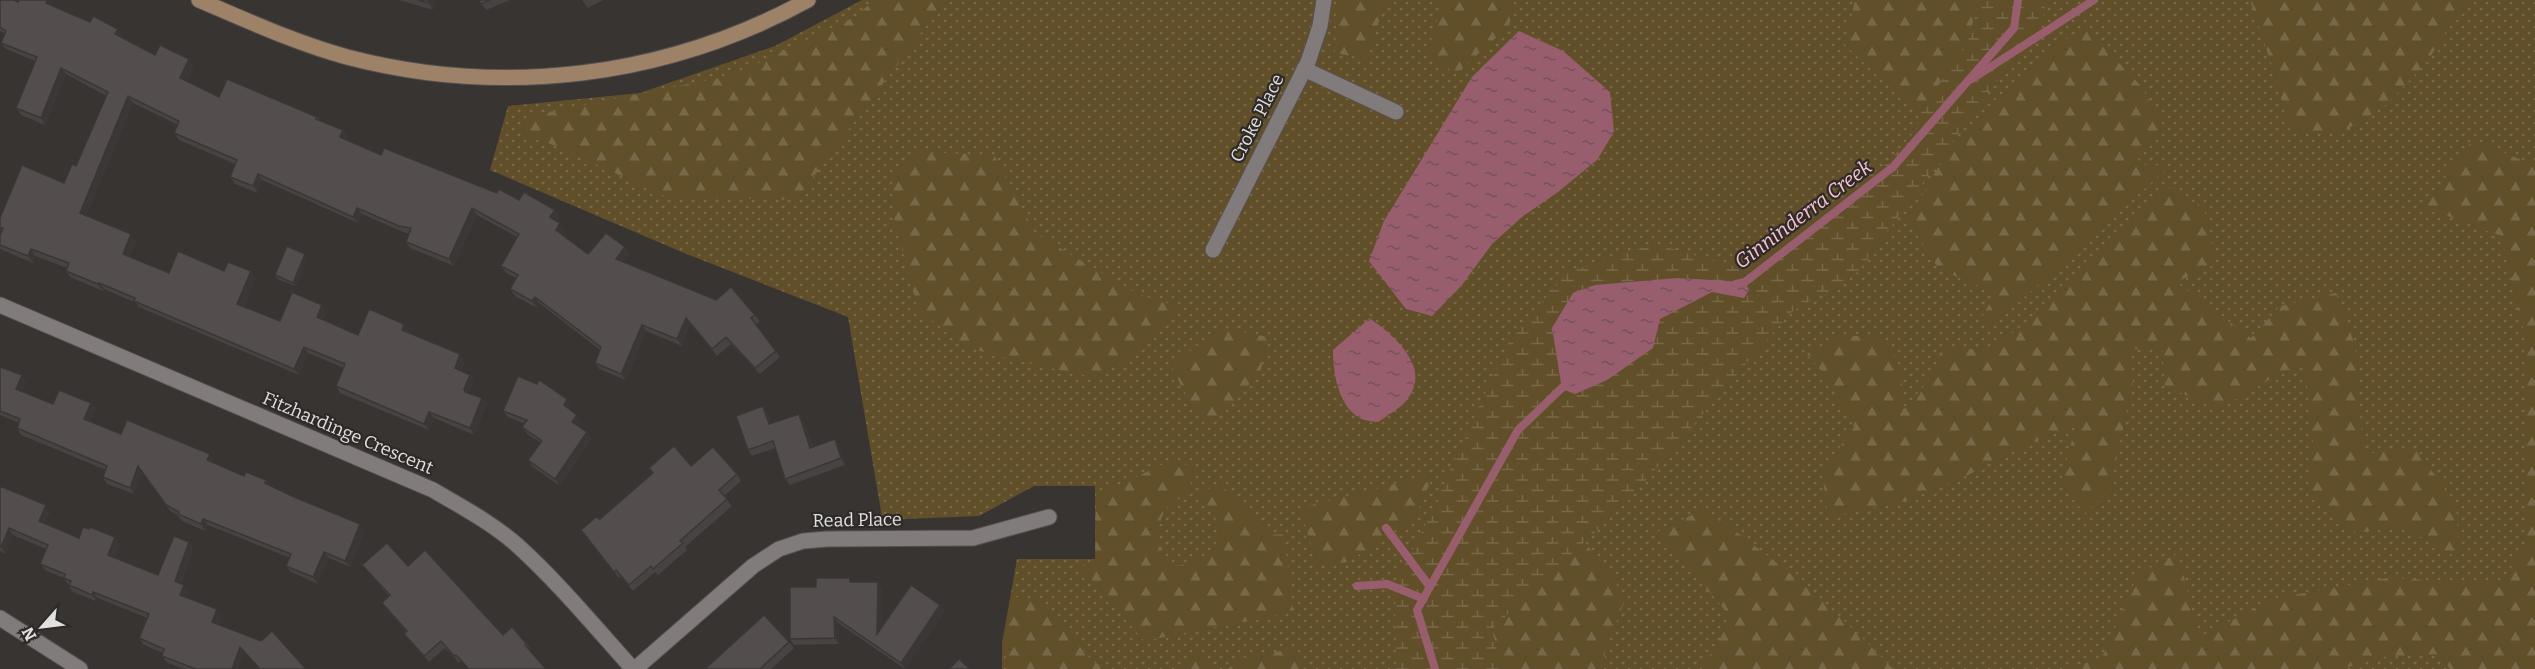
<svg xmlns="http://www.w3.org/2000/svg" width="2535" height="669" viewBox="0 0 2535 669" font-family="Bitter,serif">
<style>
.green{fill:url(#green-dots)}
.forest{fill:url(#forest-firs)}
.wetland{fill:url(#wetland-marsh)}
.water{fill:url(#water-ripples)}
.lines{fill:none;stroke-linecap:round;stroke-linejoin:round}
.stream{stroke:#995e6e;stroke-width:8}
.lane-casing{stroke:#565251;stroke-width:17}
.street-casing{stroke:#565251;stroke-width:17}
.secondary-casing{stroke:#565251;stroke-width:17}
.lane{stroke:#817c7b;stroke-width:15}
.street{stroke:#817c7b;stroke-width:15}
.secondary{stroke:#9e8268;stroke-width:15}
.wall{fill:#474342}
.shaded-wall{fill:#3a3736}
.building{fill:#534e4d;stroke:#3a3736;stroke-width:1.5}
.labels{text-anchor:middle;stroke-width:4.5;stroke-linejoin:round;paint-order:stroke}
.street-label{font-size:18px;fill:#e2e0df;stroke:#2d2a28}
.water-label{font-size:20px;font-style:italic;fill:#f9c2d0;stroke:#2d2a28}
</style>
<defs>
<pattern id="green-dots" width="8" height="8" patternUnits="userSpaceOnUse" patternTransform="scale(1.5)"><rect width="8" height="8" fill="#614f2a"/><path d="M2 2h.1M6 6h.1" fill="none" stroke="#776848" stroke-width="1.8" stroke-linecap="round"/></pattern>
<pattern id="forest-firs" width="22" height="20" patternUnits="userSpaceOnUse" patternTransform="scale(1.5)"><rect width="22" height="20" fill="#614f2a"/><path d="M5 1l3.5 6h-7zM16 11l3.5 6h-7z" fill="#776848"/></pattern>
<pattern id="wetland-marsh" width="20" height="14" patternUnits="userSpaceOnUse" patternTransform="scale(1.5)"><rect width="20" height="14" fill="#614f2a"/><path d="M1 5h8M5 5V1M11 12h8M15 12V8" fill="none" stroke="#776848"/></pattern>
<pattern id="water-ripples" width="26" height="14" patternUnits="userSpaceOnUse" patternTransform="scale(1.5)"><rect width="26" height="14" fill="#995e6e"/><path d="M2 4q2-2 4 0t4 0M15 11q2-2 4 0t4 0" fill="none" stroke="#73525b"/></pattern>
</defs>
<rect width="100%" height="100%" fill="#383432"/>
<!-- green -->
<polygon class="green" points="862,0 2535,0 2535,669 1002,669 1002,644 1017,559 1095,559 1095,486 1034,486 979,516 880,520 881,511 848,317 684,253 490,170 508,106 640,93 775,46"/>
<!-- forest -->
<g class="forest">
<polygon points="874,0 950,0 935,14 796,200 665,196 551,144 514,132 534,115 733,75 855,17"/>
<polygon points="1337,0 1385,0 1368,59 1335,53"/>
<polygon points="1443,0 1514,0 1509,26 1456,74 1427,54"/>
<polygon points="1855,0 1979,0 1968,41 1919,115 1845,45"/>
<polygon points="2250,0 2476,0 2446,31 2427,62 2386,105 2341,133 2291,134 2271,63"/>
<polygon points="2085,27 2141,86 2165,129 2134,164 2170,166 1989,329 1979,323 1995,293 1939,269 1908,221 1937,169 1992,103 2049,50"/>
<polygon points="2473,139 2535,166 2535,669 2450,669 2440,654 2382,657 2341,669 2066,669 2102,658 2138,574 2178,553 2199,637 2276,598 2388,578 2500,584 2527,544 2524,331 2501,236 2424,207"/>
<polygon points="919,152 994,155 1035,233 1135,293 1182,308 1135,356 1093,377 1026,363 969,348 918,310 894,218 892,177"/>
<polygon points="2165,186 2204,208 2216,264 2176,282 2251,338 2280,306 2336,293 2355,345 2363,454 2415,448 2456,504 2459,559 2402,526 2357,533 2311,498 2313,436 2305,367 2284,371 2218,409 2165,386 2162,346 2129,350 2133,381 2110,490 2084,514 2062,479 2076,425 2021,447 1966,476 1906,501 1828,517 1822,472 1854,427 1823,373 1807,354 1840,336 1880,336 1900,366 1904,409 1930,379 1943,346 1990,351 2029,320"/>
<polygon points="1220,328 1269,337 1260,373 1208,428 1187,397 1171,366"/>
<path d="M1176 458 1194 471C1192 478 1190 487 1186 494 1183 498 1175 500 1170 504 1154 520 1156 551 1171 566 1191 566 1224 552 1218 525 1215 515 1205 503 1198 493L1220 484 1268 535 1284 534 1293 612 1144 641 1080 567 1095 559 1096 496Z"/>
<polygon points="1434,474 1415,517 1348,562 1317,565 1300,508"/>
<path d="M1704 509C1772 556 1836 609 1893 669H1637H1702L1732 618 1657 532Z"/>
<polygon points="1581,537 1626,597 1605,652 1604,669 1444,669"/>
<polygon points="1011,596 1043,603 1093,662 1109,669 1009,669 1002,644"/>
<polygon points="1196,647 1217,669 1179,669"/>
<polygon points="1297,648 1301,669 1228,669 1238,659"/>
</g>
<!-- wetland -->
<polygon class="wetland" points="1979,0 2046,0 2043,18 1858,272 1790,313 1628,501 1492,629 1501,669 1396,669 1395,582 1422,532 1510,339 1568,272 1655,244 1733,266 1790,232 1889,162 1917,128 1919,115 1968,41"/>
<!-- water -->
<g class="water">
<polygon points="1519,31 1563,51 1610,92 1614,132 1597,160 1558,192 1522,217 1492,244 1462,285 1432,316 1406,309 1369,261 1384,221 1472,77"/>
<polygon points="1678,278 1745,282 1749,290 1744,298 1712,292 1660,319 1653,348 1607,380 1575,394 1562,389 1552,328 1573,293 1595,285"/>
<path d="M1370 318C1394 336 1435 369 1405 402 1397 410 1387 416 1378 422 1373 421 1364 421 1360 418 1338 406 1333 372 1333 350Z"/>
</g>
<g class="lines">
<!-- stream -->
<g class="stream">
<polyline points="1972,79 2094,0"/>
<polyline points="1736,284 1745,282 1893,167 2014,28 2018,0"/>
<polyline points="1386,528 1430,587"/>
<polyline points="1357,586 1387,584 1424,599"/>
<polyline points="1435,669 1417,610 1518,430 1567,383"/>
</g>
<!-- lane casing -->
<g class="lane-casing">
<g id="lane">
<polyline points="1304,69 1396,112"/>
<polyline points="1213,250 1308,62 1320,26 1324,0"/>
</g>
</g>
<!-- street casing -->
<g class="street-casing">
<g id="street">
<path d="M0 305 433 490C462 507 492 523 517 545 559 583 595 627 633 669"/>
<polyline points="0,618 80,669"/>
<polyline points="635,669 753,566 779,549 803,541 827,539 973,538 1049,517"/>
</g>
</g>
<!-- secondary casing -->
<g class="secondary-casing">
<path id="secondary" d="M199 0C248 21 296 43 347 57 504 98 667 77 808 0"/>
</g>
<!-- lane -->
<use href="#lane" class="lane"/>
<!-- street -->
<use href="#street" class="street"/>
<!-- secondary -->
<use href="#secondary" class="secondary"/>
</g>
<!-- wall -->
<g class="wall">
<polygon points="0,0 18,2 19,0 51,0 53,3 52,6 90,22 118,29 122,35 121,38 155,55 194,66 186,81 219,97 317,117 320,120 343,130 348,137 346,140 381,155 519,200 555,210 559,216 557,221 560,223 565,230 562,234 588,254 625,247 630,254 623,262 716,300 755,315 760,321 756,325 780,357 760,374 731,344 717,356 690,324 682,346 646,331 626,380 599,369 595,363 600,350 539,303 537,308 515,296 510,289 516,278 506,273 501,266 517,237 477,215 454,266 410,248 406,242 409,234 403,232 362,214 358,223 262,180 258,193 235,184 230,177 235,164 179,140 174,133 178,125 133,103 86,215 136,241 129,257 169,273 224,271 255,278 244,307 280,321 327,312 323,320 358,335 409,331 408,333 465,360 461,371 470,375 474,381 469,393 482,398 487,404 474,435 434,418 429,430 340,393 336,386 344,368 308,353 299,375 139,307 136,303 104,289 103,291 70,277 66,271 67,268 35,256 33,263 2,250 0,248 1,234 0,218 64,183 76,166 106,96 66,74 45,125 21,115 16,108 35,61 6,49 1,43 5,34 0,31"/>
<polygon points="399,0 436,0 433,10"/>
<polygon points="479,0 510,0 486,10"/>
<polygon points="582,0 603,0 588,8"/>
<polygon points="305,254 307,257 296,286 277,279 275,275"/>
<polygon points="0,367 26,382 22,392 53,404 91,403 96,409 90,422 121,434 214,461 213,463 244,476 266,480 269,485 365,531 350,567 329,558 318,584 291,572 286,566 290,558 208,525 205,531 182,521 178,516 170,511 143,472 134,494 107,484 103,477 106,470 21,435 17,428 19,423 0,415"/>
<polygon points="567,399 571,405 569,409 577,415 581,422 578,426 587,432 591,439 560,486 533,467 528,460 541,443 527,434 522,427 525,424 508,417 503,411"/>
<polygon points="763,406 767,413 771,423 799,414 803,420 813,447 839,446 845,465 790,485 785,479 775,448 752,456 748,450"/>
<polygon points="691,466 737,474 741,481 724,496 732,506 685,547 687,550 658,575 655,572 633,591 621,576 619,578 581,530 600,519 653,473 649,468"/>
<polygon points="0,486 50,512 45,524 79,538 120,544 114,558 158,575 189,542 193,548 181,583 184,585 189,591 187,598 217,609 221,616 218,625 306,669 259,669 245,653 239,669 184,669 166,662 162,656 163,653 144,645 139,638 147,618 98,598 96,601 73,592 64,578 45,570 40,564 46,549 13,535 6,554 0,551"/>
<polygon points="362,565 408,566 503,635 526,643 531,650 530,651 546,669 468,669 461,661 459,663 445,648 429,662 409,640 404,634 407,632 386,609 382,603 389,596 367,571"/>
<polygon points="853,582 878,582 882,589 882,628 940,605 945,611 905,669 838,623 839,644 794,645 790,639 816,587"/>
<polygon points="789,642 794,648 771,669 705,669"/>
</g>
<!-- shaded-wall -->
<g class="shaded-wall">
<polygon points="47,0 51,0 53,3 51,10 46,3"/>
<polygon points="429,0 436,0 433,10 429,3"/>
<polygon points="118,29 122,35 120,41 115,34"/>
<polygon points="189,59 194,66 184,84 180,78"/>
<polygon points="61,68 66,74 45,125 41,118"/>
<polygon points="128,96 133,103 84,219 80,213"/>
<polygon points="343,130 348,137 345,144 340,137"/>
<polygon points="258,174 262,180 258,193 253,186"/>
<polygon points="357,208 362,214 358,223 353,217"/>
<polygon points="472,208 477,215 454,266 449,259"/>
<polygon points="555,210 559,216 555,224 550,217"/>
<polygon points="560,223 565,230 561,236 556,230"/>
<polygon points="131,234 136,241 127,261 123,254"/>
<polygon points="625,247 630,254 620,266 616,259"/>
<polygon points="31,249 35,256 33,263 28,256"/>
<polygon points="305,254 307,257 296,286 293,283"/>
<polygon points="251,271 255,278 242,311 237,304"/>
<polygon points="99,283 104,289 103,291 98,284"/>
<polygon points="535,297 539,303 537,308 532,301"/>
<polygon points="322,305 327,312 322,324 317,317"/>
<polygon points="686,318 690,324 682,346 677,339"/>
<polygon points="404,324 409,331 407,337 402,330"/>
<polygon points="642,325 646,331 626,380 621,374"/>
<polygon points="304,347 308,353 299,375 294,369"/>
<polygon points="460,354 465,360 459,375 455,368"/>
<polygon points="22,375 26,382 21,396 16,389"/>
<polygon points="470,375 474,381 468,396 464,389"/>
<polygon points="482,398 487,404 474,435 470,428"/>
<polygon points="567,399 571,405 568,411 564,405"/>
<polygon points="91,403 96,409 89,425 84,419"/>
<polygon points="763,406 767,413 773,430 769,424"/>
<polygon points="429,412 434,418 429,430 424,424"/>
<polygon points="799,414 803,420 815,454 810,448"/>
<polygon points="577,415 581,422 576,428 572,422"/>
<polygon points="587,432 591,439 560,486 555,479"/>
<polygon points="835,439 839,446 845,465 841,458"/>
<polygon points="210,454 214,461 211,467 207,460"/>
<polygon points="138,466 143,472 134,494 130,488"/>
<polygon points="46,505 50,512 44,528 39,521"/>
<polygon points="203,519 208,525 205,531 201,524"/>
<polygon points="360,524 365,531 350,567 345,561"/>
<polygon points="9,528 13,535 6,554 1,547"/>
<polygon points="115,537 120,544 112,562 108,555"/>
<polygon points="189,542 193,548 179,587 175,581"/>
<polygon points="324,552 329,558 318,584 313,577"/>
<polygon points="878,582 882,589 882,640 877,634"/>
<polygon points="184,585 189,591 185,602 180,595"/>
<polygon points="93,592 98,598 96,601 92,595"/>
<polygon points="940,605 945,611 905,669 901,663"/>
<polygon points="217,609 221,616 216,629 212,622"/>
<polygon points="834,617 838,623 839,644 835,638"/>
<polygon points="240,647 245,653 239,669 232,669"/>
</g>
<!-- building -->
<g class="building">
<polygon points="0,0 14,0 18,2 19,0 47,0 46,3 90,22 93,16 118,29 115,34 155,55 160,45 189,59 180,78 219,97 227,79 317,117 316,119 343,130 340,137 381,155 384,148 497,193 499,189 519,200 524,192 555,210 550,217 560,223 556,230 588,254 606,233 625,247 616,259 716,300 731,287 755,315 751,318 776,351 755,368 726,337 712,349 686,318 677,339 642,325 621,374 595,363 601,347 535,297 532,301 510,289 518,275 501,266 519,234 472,208 449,259 406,242 411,228 399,226 357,208 353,217 258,174 253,186 230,177 237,160 174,133 179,121 128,96 80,213 131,234 123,254 169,273 178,251 224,271 228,262 251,271 237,304 280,321 292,292 322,305 317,317 358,335 369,309 404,324 402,330 460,354 455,368 470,375 464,389 465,392 482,398 470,428 429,412 424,424 336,386 345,364 304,347 294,369 134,301 135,298 99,283 98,284 66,271 69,263 31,249 28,256 0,245 0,236 3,228 0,228 0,218 22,165 64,183 72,164 76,166 108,92 61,68 41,118 16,108 37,57 1,43 6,31 0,27"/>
<polygon points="418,0 429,0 429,3"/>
<polygon points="479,0 490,0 481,4"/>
<polygon points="287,246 305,254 293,283 275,275"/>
<polygon points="0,367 22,375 16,389 53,404 59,390 91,403 84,419 121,434 127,420 210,454 207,460 244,476 246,472 266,480 265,483 294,497 360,524 345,561 324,552 313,577 286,566 291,554 203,519 201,524 178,514 179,512 166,505 138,466 130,488 103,477 107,466 17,428 20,419 0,411"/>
<polygon points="518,376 537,384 539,380 567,399 564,405 577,415 572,422 587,432 555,479 528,460 542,441 522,427 527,420 503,411"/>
<polygon points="763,406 769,424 799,414 810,448 835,439 841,458 785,479 773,441 748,450 736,416"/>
<polygon points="674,446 691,466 713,447 737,474 719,490 727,499 680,541 683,543 653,569 651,566 629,585 616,570 614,572 581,530 596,517 600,519 653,473 649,468"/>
<polygon points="0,486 46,505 39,521 79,538 83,527 89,529 90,527 115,537 108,555 158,575 174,536 189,542 175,581 184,585 180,595 217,609 212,622 261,641 272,631 306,669 260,669 240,647 232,669 196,669 162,656 164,649 139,638 149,614 93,592 92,595 69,585 71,581 64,578 65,574 40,564 48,545 9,528 1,547 0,547"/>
<polygon points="387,543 408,566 425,550 503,635 512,627 526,643 525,645 546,669 469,669 456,655 454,656 441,641 424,656 404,634 407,631 382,603 390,595 362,565"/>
<polygon points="816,578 850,578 850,582 878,582 877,634 911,585 940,605 901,663 834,617 835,638 790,639 790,587 816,587"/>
<polygon points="764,615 789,642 760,669 705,669"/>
<polygon points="959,659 970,669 949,669"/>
</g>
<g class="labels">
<!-- street labels -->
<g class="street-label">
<text transform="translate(1257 118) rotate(-63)" y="6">Croke Place</text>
<text transform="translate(348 433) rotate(23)" y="6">Fitzhardinge Crescent</text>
<text transform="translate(857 520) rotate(-1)" y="6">Read Place</text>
</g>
<!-- water labels -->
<g class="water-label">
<text transform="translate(1803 214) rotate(-37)" y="7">Ginninderra Creek</text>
</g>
</g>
<!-- north arrow -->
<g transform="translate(42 627) rotate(242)" stroke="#2d2a28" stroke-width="4.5" paint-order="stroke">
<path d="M0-4.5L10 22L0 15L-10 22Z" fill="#e2e0df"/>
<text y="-9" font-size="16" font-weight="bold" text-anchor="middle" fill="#e2e0df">N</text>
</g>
</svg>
